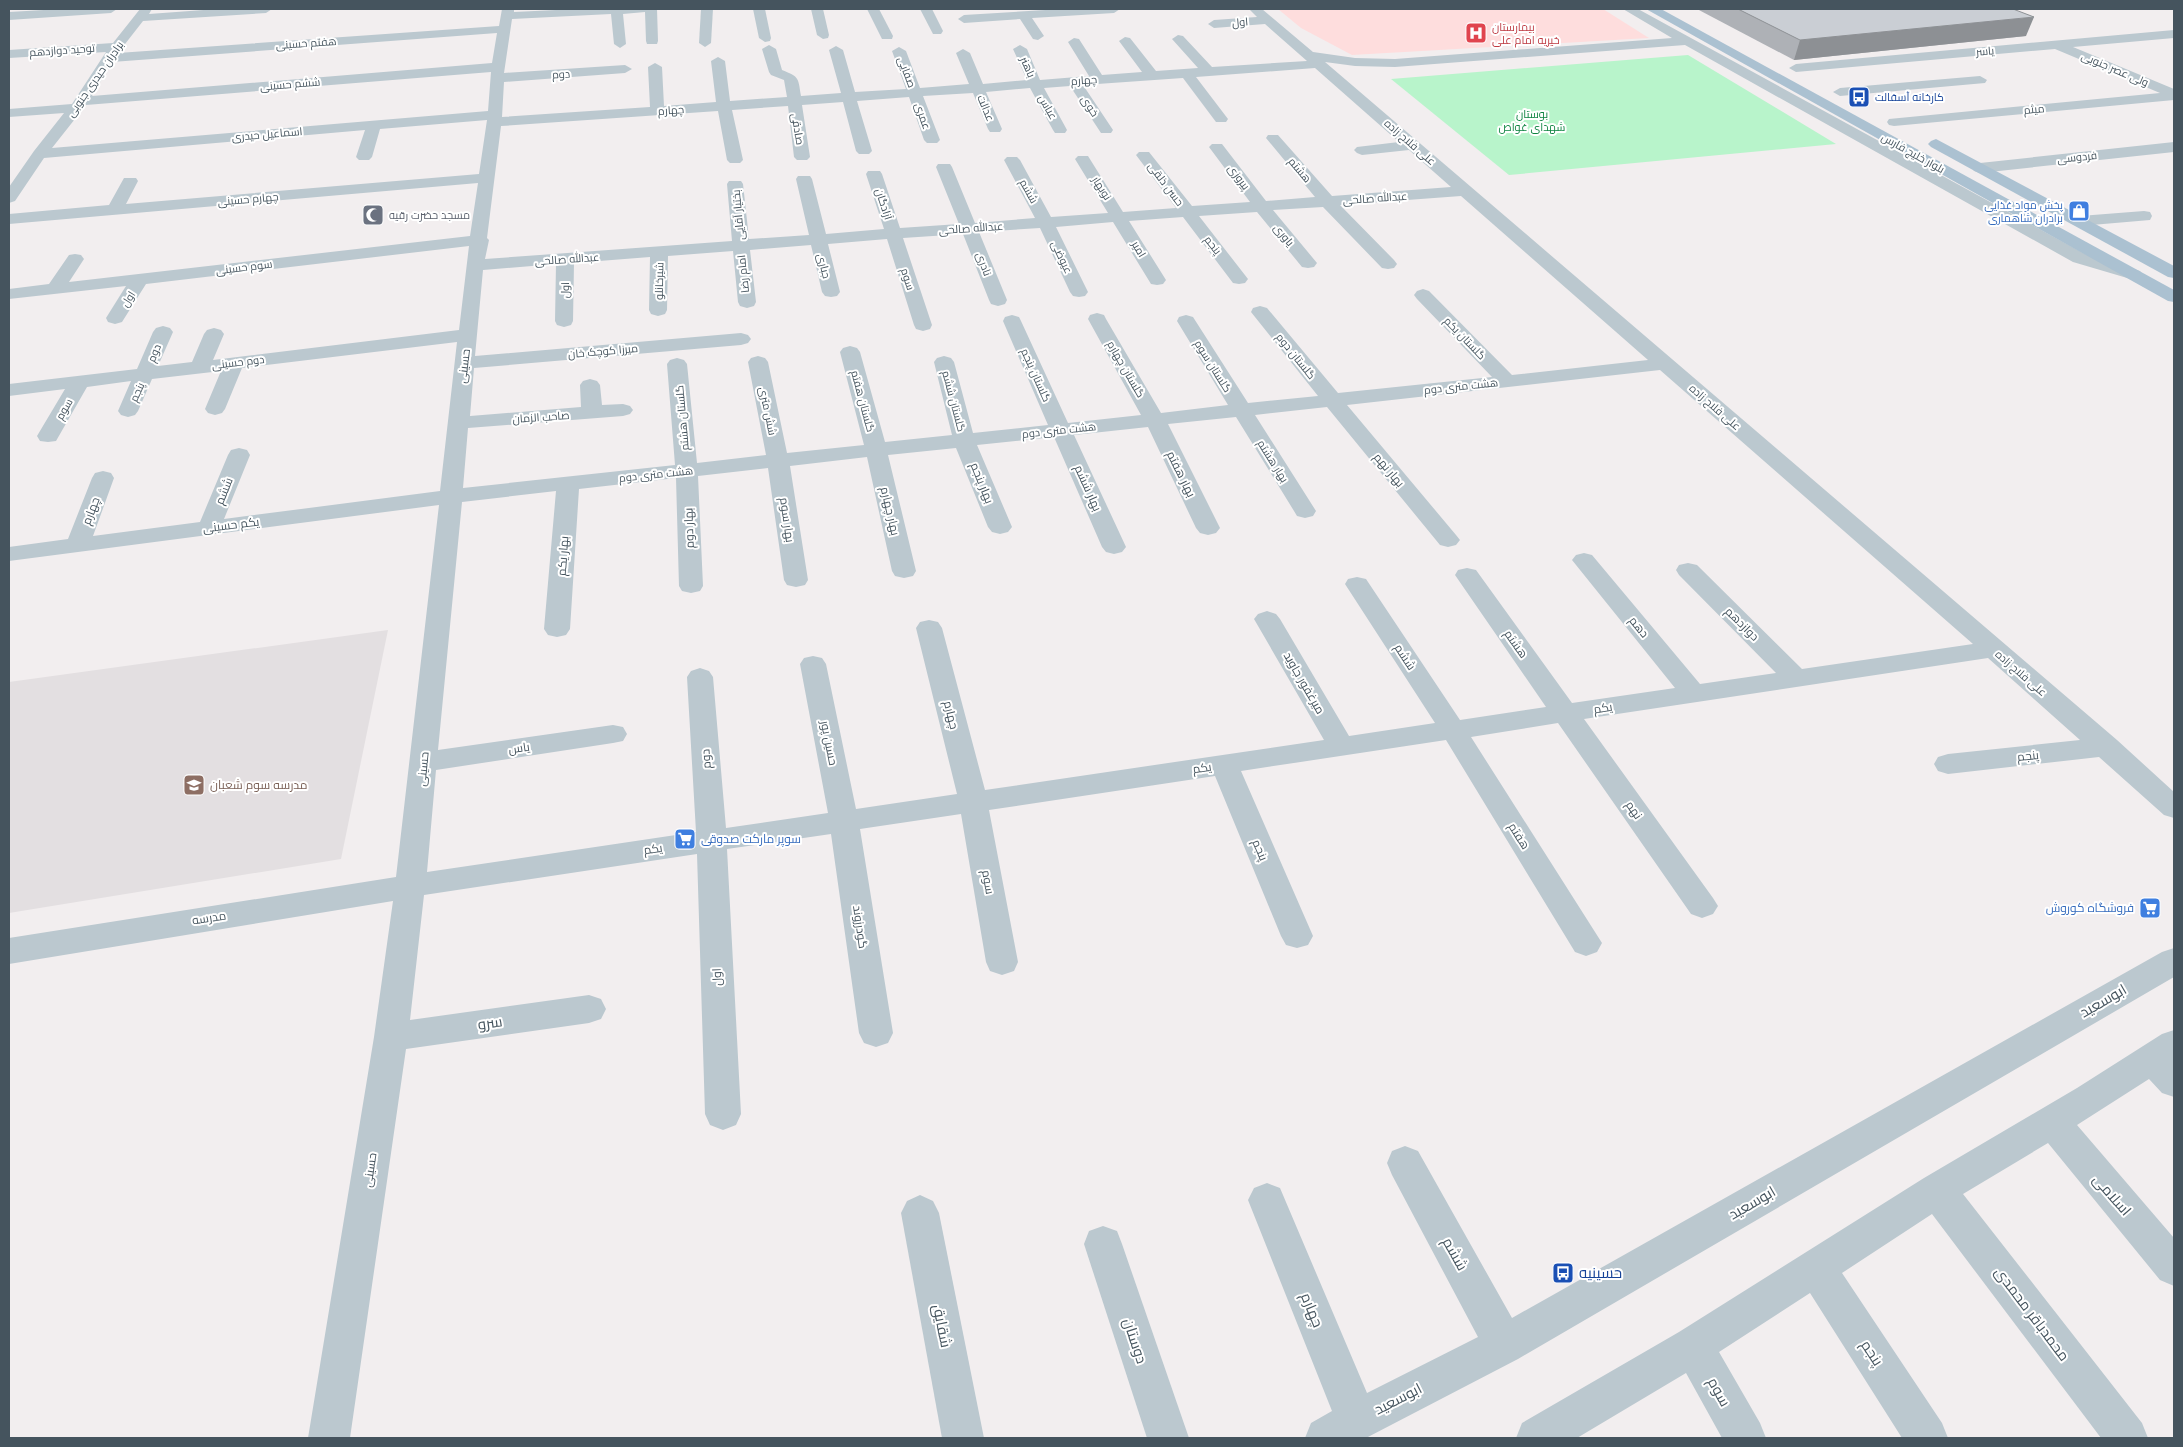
<svg xmlns="http://www.w3.org/2000/svg" width="2183" height="1447" viewBox="0 0 2183 1447" font-family="'Fira Sans',Cairo,sans-serif">
<style>
.education{fill:#e3dfe1}
.medical{fill:#fedddd}
.green{fill:#b8f4cb}
.lines{fill:none;stroke-linecap:round;stroke-linejoin:round}
.minor{fill:#bbc8cf;fill-rule:evenodd}
.major{fill:#abc1d1;fill-rule:evenodd}
.wall{fill:#aeb1b6}
.shaded-wall{fill:#8d9094}
.building{fill:#caced4;stroke:#8d9094}
.labels{text-anchor:middle;stroke-width:4;stroke-linejoin:round;paint-order:stroke}
.far-street-label{font-size:11px;fill:#45545e;stroke:#fff}
.far-health-label{font-size:11px;fill:#be3a42;stroke:#fff;text-anchor:start}
.far-transit-label{font-size:11px;fill:#164399;stroke:#fff;text-anchor:start}
.far-park-label{font-size:11px;fill:#0d8340;stroke:#fff}
.far-shop-label{font-size:11px;fill:#366cbe;stroke:#fff;text-anchor:end}
.far-worship-label{font-size:11px;fill:#5b616d;stroke:#fff;text-anchor:start}
.street-label{font-size:12px;fill:#45545e;stroke:#fff}
.education-label{font-size:12px;fill:#785e54;stroke:#fff;text-anchor:start}
.shop-label{font-size:12px;fill:#366cbe;stroke:#fff;text-anchor:start}
.near-street-label{font-size:15px;fill:#45545e;stroke:#fff}
.near-transit-label{font-size:15px;fill:#164399;stroke:#fff;text-anchor:start}
</style>
<rect width="100%" height="100%" fill="#f2eeef"/>
<!-- education -->
<polygon class="education" points="388,630 341,859 9,913 9,682"/>
<!-- medical -->
<polygon class="medical" points="1278,9 1603,9 1649,38 1352,55 1301,28"/>
<!-- green -->
<polygon class="green" points="1688,55 1836,144 1509,175 1391,79"/>
<g class="lines">
<!-- minor -->
<g class="minor">
<polygon points="61,9 117,9 111,13 9,20 9,12"/>
<path d="M140 9H152L149 14 217 9H272L266 13 143 21 118 53 499 26 502 9H514V12L577 9H657L658 41 657 44H647L646 41 645 12 623 14 626 44 620 48 614 44 611 14 512 19 504 73 625 65 632 69 625 73 504 82 502 117 650 107 648 67 655 63 662 67 664 106 716 102 711 61 718 57 725 61 730 101 787 97 784 80 771 75 769 72 762 49 769 45 776 49 782 70C800 77 798 78 801 96L841 93 829 50 836 46 843 50 855 92 906 89 892 51 899 47 906 51 920 88 969 84 956 53 963 49 970 53 983 84 1027 80 1013 49 1020 45 1027 49 1040 80 1089 76 1068 42 1074 38 1079 39 1102 75 1142 72 1119 41 1125 37 1130 38 1156 71 1198 68 1172 39 1178 35 1183 36 1212 67 1307 61 1265 24 1214 28 1208 24 1214 20 1257 17 1249 9H1262L1313 52 1355 58 1395 59 1672 38 1623 9H1638L2085 254 2140 271 2143 275 2140 279 2134 280 2073 262 1685 45 1395 67 1355 66 1325 62 2117 740 2174 792V818L2164 815 2099 757 1948 774 1938 771 1934 764 1938 757 1948 754 2080 740 1988 658 1584 719 1713 898 1718 906 1713 914 1702 918 1691 914 1558 723 1471 737 1602 943 1597 952 1586 956 1575 952 1446 740 1241 771 1313 936 1308 945 1297 948 1286 945 1281 936 1215 776 989 810 1018 962 1014 971 1002 975 990 971 986 962 961 814 860 829 893 1033 888 1043 876 1047 864 1043 859 1033 831 834 727 849 741 1114 736 1125 723 1130 710 1125 705 1114 697 854 424 895 410 1020 589 995 601 999 606 1009 601 1019 589 1023 406 1049 350 1438H308L374 1037 393 901 9 964V938L396 877 439 505 9 561V547L68 539 92 478 95 473 103 471 111 473 114 478 93 536 200 522 228 455 231 450 239 448 247 450 250 455 224 519 440 491 457 342 242 368 225 409 222 413 215 415 208 413 205 409 221 371 152 379 138 411 135 415 128 417 121 415 118 411 131 381 87 387 56 441 48 442 40 441 37 436 65 389 9 396V384L137 369 153 332 156 328 163 326 170 328 173 332 158 366 192 362 204 334 207 330 214 328 221 330 224 334 213 360 459 330 469 246 146 284 122 322 115 324 108 322 106 318 126 286 9 299V289L49 284 69 255 75 254 81 255 84 259 69 282 470 236 478 183 9 224V214L109 205 124 178H136L138 181 126 204 479 174 487 120 380 129 372 157 369 160H359L356 157 365 130 44 158 15 201 9 203V187L34 151 64 113 9 117V109L72 104 106 52 9 58V50L113 43ZM497 33 492 63 92 96 112 62ZM1315 68 1399 142 1357 147 1354 150 1357 153 1362 155 1409 150 1451 187 1332 196 1278 135H1268L1266 138 1315 197 1266 201 1222 144H1212L1209 147 1250 202 1192 206 1149 152H1139L1136 155 1176 208 1123 212 1088 156H1078L1075 159 1108 213 1051 217 1020 160 1017 157H1007L1004 160 1035 218 975 223 952 167 950 164H938L936 167 959 224 900 228 882 174 880 171H868L866 174 884 229 826 234 812 179 810 176H798L796 179 809 235 749 239 743 184 741 181H729L727 184 732 241 485 259 489 240 487 238 501 126 718 111 727 160 730 163H740L743 160 732 110 788 106 794 157 797 160H807L810 157 802 105 843 102 856 151 859 154H869L872 151 857 101 909 97 924 140 927 143H937L940 140 923 96 973 93 988 129 990 132H1000L1002 129 986 92 1030 88 1053 130 1055 133H1065L1067 130 1044 88 1070 86 1101 133H1111L1113 130 1083 85 1183 78 1216 122H1226L1228 119 1196 77ZM491 72 488 111 52 148 86 105ZM1461 196 1648 360 1512 375 1429 291 1423 289 1417 291 1414 295 1417 299 1492 377 1338 393 1267 308 1260 306 1253 308 1251 312 1318 396 1248 403 1193 317 1186 315 1179 317 1177 321 1228 405 1161 413 1106 319 1104 315 1097 313 1090 315 1088 319 1141 415 1068 423 1021 321 1019 317 1012 315 1005 317 1003 321 1048 425 973 433 954 362 951 358 944 356 937 358 934 362 952 435 885 442 860 352 857 348 850 346 843 348 840 352 864 445 787 453 768 362 765 358 758 356 751 358 748 362 766 455 697 463 687 364 684 360 677 358 670 360 667 364 675 465 463 488 468 428 623 416 630 414 633 410 630 406 623 404 602 405 600 385 597 381 590 379 583 381 580 385 581 407 470 416 474 368 741 345 748 343 751 339 748 335 741 333 475 356 483 270 556 264 555 321 557 325 564 327 571 325 573 321 574 263 650 257 649 310 651 314 658 316 665 314 667 310 668 256 733 251 738 302 740 306 747 308 754 306 756 302 750 250 811 245 822 292 825 296 831 297 837 296 840 292 828 244 887 239 914 325 916 329 923 331 930 329 932 325 903 238 963 234 989 300 991 304 998 306 1005 304 1007 300 979 232 1040 228 1070 292 1073 296 1079 297 1085 296 1088 292 1056 227 1113 222 1151 284 1157 285 1163 284 1166 280 1129 221 1183 217 1233 283 1239 284 1245 283 1248 279 1199 216 1257 212 1302 267 1308 268 1314 267 1317 263 1273 210 1323 207 1382 268 1388 269 1394 268 1397 264 1394 260 1340 205ZM1660 370 1973 644 1802 669 1697 565 1688 563 1679 565 1676 570 1679 575 1776 673 1700 684 1592 555 1584 553 1576 555 1572 560 1675 688 1572 703 1476 570 1467 568 1458 570 1455 575 1546 707 1460 720 1366 579 1357 577 1348 579 1345 584 1435 723 1349 736 1280 619 1276 614 1267 611 1258 614 1254 619 1324 740 985 790 942 628 938 622 929 620 920 622 916 628 957 794 856 809 826 664 822 658 813 656 804 658 800 664 828 813 726 828 713 677 709 671 700 668 691 671 687 677 696 832 427 872 436 770 613 743 623 741 627 734 623 727 613 725 438 750 462 502 556 491 544 629 548 635 557 637 566 635 570 629 579 489 676 478 679 586 682 591 691 593 700 591 703 586 698 476 768 468 784 580 787 585 796 587 805 585 808 580 790 466 867 457 892 571 895 576 904 578 913 576 916 571 888 455 956 448 988 527 992 532 1000 534 1008 532 1012 527 977 445 1054 437 1102 547 1106 552 1114 554 1122 552 1126 547 1074 435 1148 427 1196 528 1200 533 1208 535 1216 533 1220 528 1168 424 1236 417 1294 511 1297 516 1305 518 1313 516 1316 511 1255 415 1327 407 1440 545 1448 547 1456 545 1460 540 1456 535 1347 405Z"/>
<polygon points="701,9 713,9 711,43 705,47 699,43"/>
<polygon points="753,9 765,9 771,38 770,41 765,42 759,38"/>
<polygon points="811,9 823,9 829,35 828,38 823,39 817,35"/>
<polygon points="867,9 879,9 893,36 892,39 882,39"/>
<polygon points="920,9 932,9 943,31 941,34 933,34"/>
<polygon points="1062,9 1120,9 1114,13 1032,18 1044,36 1038,40 1033,39 1020,19 964,23 958,19 964,15"/>
<polygon points="2174,30 2174,38 2073,47 2174,89 2174,100 1894,126 1889,125 1887,122 1889,119 2160,93 2055,49 1796,72 1789,68 1796,64"/>
<polygon points="1980,76 1987,80 1985,83 1840,96 1833,92 1840,88"/>
<polygon points="2174,142 2174,152 1980,173 1974,171 1972,168 1974,165 1980,163"/>
<polygon points="2144,211 2150,212 2152,216 2150,220 2080,226 2074,225 2072,221 2074,217 2080,216"/>
<polygon points="2174,948 2174,977 1518,1359 1366,1438 1305,1438 1311,1423 1332,1411 1248,1200 1254,1188 1267,1183 1280,1188 1367,1393 1478,1337 1392,1175 1387,1163 1392,1151 1405,1146 1418,1151 1512,1318 2162,952"/>
<polygon points="2174,1030 2174,1097 2162,1093 2149,1079 2077,1125 2174,1238 2174,1286 2160,1280 2048,1143 1963,1194 2142,1423 2148,1438 2101,1438 1932,1214 1842,1273 1942,1423 1948,1438 1902,1438 1810,1293 1719,1352 1760,1423 1766,1438 1722,1438 1686,1373 1577,1438 1516,1438 1522,1423 1679,1332 1924,1178 2077,1088 2162,1034"/>
<polygon points="920,1195 933,1201 939,1213 984,1438 942,1438 901,1213 907,1201"/>
<polygon points="1103,1226 1117,1231 1122,1244 1189,1438 1147,1438 1084,1244 1089,1231"/>
</g>
<!-- major -->
<g class="major">
<polygon points="1646,9 1661,9 2174,290 2174,302 2168,301"/>
<polygon points="1936,139 2174,266 2174,278 2168,277 1931,147 1928,144 1931,141"/>
</g>
</g>
<!-- wall -->
<polygon class="wall" points="1697,9 2013,9 2026,36 1794,60"/>
<!-- shaded-wall -->
<polygon class="shaded-wall" points="2034,17 2026,36 1794,60 1800,40"/>
<!-- building -->
<polygon class="building" points="1738,9 2013,9 2034,17 1800,40"/>
<!-- icons -->
<defs>
<g id="hospital-square" transform="scale(1.125)"><rect x="-9" y="-9" width="18" height="18" rx="4" fill="#e0444e" stroke="#fff"/><path d="M-5-5h3v3.5h4V-5h3V5h-3V1.5h-4V5h-3Z" fill="#fff"/></g>
<g id="bus-square" transform="scale(1.125)"><rect x="-9" y="-9" width="18" height="18" rx="4" fill="#1a4fb4" stroke="#fff"/><path d="M-5-6H5V4H4V6H2V4H-2V6H-4V4H-5ZM-3.5-4V0h7V-4ZM-3.5 1.2v1.5H-2V1.2ZM2 1.2v1.5H3.5V1.2Z" fill="#fff"/></g>
<g id="shop-square" transform="scale(1.125)"><rect x="-9" y="-9" width="18" height="18" rx="4" fill="#3f7fe0" stroke="#fff"/><path d="M-5-2.5h2.3a2.7 3.5 0 0 1 5.4 0H5L5.5 6h-11ZM-1.5-2.5h3a1.5 2.3 0 0 0-3 0Z" fill="#fff"/></g>
<g id="mosque-square" transform="scale(1.125)"><rect x="-9" y="-9" width="18" height="18" rx="4" fill="#6b7280" stroke="#fff"/><path d="M3.5-4.9A6 6 0 1 0 3.5 4.9A5 5 0 1 1 3.5-4.9Z" fill="#fff"/></g>
<g id="school-square" transform="scale(1.125)"><rect x="-9" y="-9" width="18" height="18" rx="4" fill="#8d6e63" stroke="#fff"/><path d="M0-5L7-2L0 1L-7-2ZM-4 1L0 2.5L4 1V4Q0 6-4 4Z" fill="#fff"/></g>
<g id="supermarket-square" transform="scale(1.125)"><rect x="-9" y="-9" width="18" height="18" rx="4" fill="#3f7fe0" stroke="#fff"/><path d="M-6-5.5h2.5l.6 2H6L4.5 2H-2.5L-4.4-4H-6ZM-1.5 3.2a1.3 1.3 0 1 0 .1 0ZM3 3.2a1.3 1.3 0 1 0 .1 0Z" fill="#fff"/></g>
</defs>
<g fill-rule="evenodd">
<use href="#hospital-square" x="1476" y="33"/>
<use href="#bus-square" x="1859" y="97"/>
<use href="#shop-square" x="2079" y="211"/>
<use href="#mosque-square" x="373" y="215"/>
<use href="#school-square" x="194" y="785"/>
<use href="#supermarket-square" x="685" y="839"/>
<use href="#supermarket-square" x="2150" y="908"/>
<use href="#bus-square" x="1563" y="1273"/>
</g>
<g class="labels">
<!-- far-street labels -->
<g class="far-street-label">
<text transform="translate(1240 22) rotate(-5)" y="4">اول</text>
<text transform="translate(306 43) rotate(-4)" y="4">هفتم حسینی</text>
<text transform="translate(62 50) rotate(-4)" y="4">توحید دوازدهم</text>
<text transform="translate(1985 51) rotate(-5)" y="4">یاسر</text>
<text transform="translate(1028 67) rotate(66)" y="4">باهنر</text>
<text transform="translate(2115 69) rotate(23)" y="4">ولی عصر جنوبی</text>
<text transform="translate(907 72) rotate(69)" y="4">صفایی</text>
<text transform="translate(561 74) rotate(-4)" y="4">دوم</text>
<text transform="translate(95 79) rotate(-55)" y="4">برادران حیدری جنوبی</text>
<text transform="translate(1084 80) rotate(-4)" y="4">چهارم</text>
<text transform="translate(290 84) rotate(-5)" y="4">ششم حسینی</text>
<text transform="translate(1090 106) rotate(57)" y="4">خوی</text>
<text transform="translate(1048 107) rotate(61)" y="4">عباس</text>
<text transform="translate(986 108) rotate(67)" y="4">عدالت</text>
<text transform="translate(2034 109) rotate(-5)" y="4">میثم</text>
<text transform="translate(671 110) rotate(-4)" y="4">چهارم</text>
<text transform="translate(923 116) rotate(71)" y="4">عمری</text>
<text transform="translate(798 129) rotate(81)" y="4">صادقی</text>
<text transform="translate(267 134) rotate(-5)" y="4">اسماعیل حیدری</text>
<text transform="translate(1410 142) rotate(41)" y="4">علی فلاح زاده</text>
<text transform="translate(1913 153) rotate(29)" y="4">بلوار خلیج فارس</text>
<text transform="translate(2077 157) rotate(-6)" y="4">فردوسی</text>
<text transform="translate(1300 170) rotate(50)" y="4">هشتم</text>
<text transform="translate(1239 177) rotate(53)" y="4">پیروزی</text>
<text transform="translate(1166 184) rotate(53)" y="4">حسن ذلقی</text>
<text transform="translate(1102 188) rotate(57)" y="4">نوبهار</text>
<text transform="translate(1029 191) rotate(61)" y="4">ششم</text>
<text transform="translate(1375 198) rotate(-4)" y="4">عبدالله صالحی</text>
<text transform="translate(248 199) rotate(-5)" y="4">چهارم حسینی</text>
<text transform="translate(884 204) rotate(72)" y="4">آزادگان</text>
<text transform="translate(738 215) rotate(-95)" y="4">بختیار آقایی</text>
<text transform="translate(971 228) rotate(-4)" y="4">عبدالله صالحی</text>
<text transform="translate(1284 235) rotate(50)" y="4">یاوری</text>
<text transform="translate(1213 245) rotate(52)" y="4">پنجم</text>
<text transform="translate(1139 249) rotate(60)" y="4">امیر</text>
<text transform="translate(1062 257) rotate(65)" y="4">عیوضی</text>
<text transform="translate(567 259) rotate(-4)" y="4">عبدالله صالحی</text>
<text transform="translate(984 264) rotate(69)" y="4">نادری</text>
<text transform="translate(824 266) rotate(76)" y="4">جباری</text>
<text transform="translate(244 267) rotate(-7)" y="4">سوم حسینی</text>
<text transform="translate(743 274) rotate(-96)" y="4">امام رضا</text>
<text transform="translate(908 279) rotate(72)" y="4">سوم</text>
<text transform="translate(659 281) rotate(-89)" y="4">شیرخانلو</text>
<text transform="translate(565 290) rotate(-89)" y="4">اول</text>
<text transform="translate(128 299) rotate(-58)" y="4">اول</text>
<text transform="translate(1465 338) rotate(46)" y="4">گلستان یکم</text>
<text transform="translate(603 351) rotate(-5)" y="4">میرزا کوچک خان</text>
<text transform="translate(154 353) rotate(-67)" y="4">دوم</text>
<text transform="translate(1296 356) rotate(51)" y="4">گلستان دوم</text>
<text transform="translate(238 362) rotate(-7)" y="4">دوم حسینی</text>
<text transform="translate(1213 366) rotate(58)" y="4">گلستان سوم</text>
<text transform="translate(1126 369) rotate(60)" y="4">گلستان چهارم</text>
<text transform="translate(1036 375) rotate(66)" y="4">گلستان پنجم</text>
<text transform="translate(1461 386) rotate(-6)" y="4">هشت متری دوم</text>
<text transform="translate(137 392) rotate(-66)" y="4">پنجم</text>
<text transform="translate(863 401) rotate(75)" y="4">گلستان هفتم</text>
<text transform="translate(954 401) rotate(75)" y="4">گلستان ششم</text>
<text transform="translate(1715 407) rotate(41)" y="4">علی فلاح زاده</text>
<text transform="translate(64 409) rotate(-60)" y="4">سوم</text>
<text transform="translate(768 411) rotate(78)" y="4">شش متری</text>
<text transform="translate(541 417) rotate(-4)" y="4">صاحب الزمان</text>
<text transform="translate(682 418) rotate(-95)" y="4">گلستان هشتم</text>
<text transform="translate(1059 430) rotate(-6)" y="4">هشت متری دوم</text>
<text transform="translate(1273 461) rotate(58)" y="4">بهار هشتم</text>
<text transform="translate(656 474) rotate(-6)" y="4">هشت متری دوم</text>
<text transform="translate(2021 673) rotate(41)" y="4">علی فلاح زاده</text>
</g>
<!-- far-health labels -->
<g class="far-health-label">
<text x="1492" y="31">بیمارستان<tspan x="1492" dy="13">خیریه امام علی</tspan></text>
</g>
<!-- far-transit labels -->
<g class="far-transit-label">
<text x="1875" y="101">کارخانه آسفالت</text>
</g>
<!-- far-park labels -->
<g class="far-park-label">
<text x="1532" y="118">بوستان<tspan x="1532" dy="13">شهدای غواص</tspan></text>
</g>
<!-- far-shop labels -->
<g class="far-shop-label">
<text x="2063" y="209">پخش مواد غذایی<tspan x="2063" dy="13">برادران شاهماری</tspan></text>
</g>
<!-- far-worship labels -->
<g class="far-worship-label">
<text x="389" y="219">مسجد حضرت رقیه</text>
</g>
<!-- street labels -->
<g class="street-label">
<text transform="translate(464 366) rotate(-83)" y="4">حسینی</text>
<text transform="translate(1389 470) rotate(50)" y="4">بهار نهم</text>
<text transform="translate(1181 474) rotate(64)" y="4">بهار هفتم</text>
<text transform="translate(982 483) rotate(68)" y="4">بهار پنجم</text>
<text transform="translate(1088 488) rotate(66)" y="4">بهار ششم</text>
<text transform="translate(224 491) rotate(-68)" y="4">ششم</text>
<text transform="translate(91 511) rotate(-69)" y="4">چهارم</text>
<text transform="translate(890 511) rotate(77)" y="4">بهار چهارم</text>
<text transform="translate(787 520) rotate(82)" y="4">بهار سوم</text>
<text transform="translate(231 525) rotate(-7)" y="4">یکم حسینی</text>
<text transform="translate(689 528) rotate(-92)" y="4">بهار دوم</text>
<text transform="translate(563 556) rotate(-86)" y="4">بهار یکم</text>
<text transform="translate(1742 624) rotate(45)" y="4">دوازدهم</text>
<text transform="translate(1639 627) rotate(51)" y="4">دهم</text>
<text transform="translate(1516 644) rotate(55)" y="4">هشتم</text>
<text transform="translate(1405 657) rotate(57)" y="4">ششم</text>
<text transform="translate(1304 683) rotate(60)" y="4">میرغفور جاوید</text>
<text transform="translate(1603 708) rotate(-9)" y="4">یکم</text>
<text transform="translate(951 715) rotate(76)" y="4">چهارم</text>
<text transform="translate(829 743) rotate(79)" y="4">حسین پور</text>
<text transform="translate(519 748) rotate(-8)" y="4">یاس</text>
<text transform="translate(2028 756) rotate(-6)" y="4">پنجم</text>
<text transform="translate(706 759) rotate(-94)" y="4">دوم</text>
<text transform="translate(1202 768) rotate(-8)" y="4">یکم</text>
<text transform="translate(423 769) rotate(-84)" y="4">حسینی</text>
<text transform="translate(1634 810) rotate(55)" y="4">نهم</text>
<text transform="translate(1519 836) rotate(58)" y="4">هفتم</text>
<text transform="translate(653 849) rotate(-8)" y="4">یکم</text>
<text transform="translate(1260 850) rotate(67)" y="4">پنجم</text>
<text transform="translate(988 882) rotate(80)" y="4">سوم</text>
<text transform="translate(209 918) rotate(-9)" y="4">مدرسه</text>
<text transform="translate(860 927) rotate(82)" y="4">گودرزوند</text>
<text transform="translate(717 977) rotate(-92)" y="4">اول</text>
<text transform="translate(370 1170) rotate(-81)" y="4">حسینی</text>
</g>
<!-- education labels -->
<g class="education-label">
<text x="210" y="789">مدرسه سوم شعبان</text>
</g>
<!-- shop labels -->
<g class="shop-label">
<text x="701" y="843">سوپر مارکت صدوقی</text>
<text x="2134" y="912" text-anchor="end">فروشگاه کوروش</text>
</g>
<!-- near-street labels -->
<g class="near-street-label">
<text transform="translate(2103 1001) rotate(-30)" y="5">ابوسعید</text>
<text transform="translate(490 1023) rotate(-8)" y="5">سرو</text>
<text transform="translate(2112 1195) rotate(49)" y="5">اسلامی</text>
<text transform="translate(1752 1203) rotate(-30)" y="5">ابوسعید</text>
<text transform="translate(1455 1254) rotate(61)" y="5">ششم</text>
<text transform="translate(1312 1310) rotate(68)" y="5">چهارم</text>
<text transform="translate(2032 1314) rotate(53)" y="5">محمدباقر محمدی</text>
<text transform="translate(942 1326) rotate(79)" y="5">شقایق</text>
<text transform="translate(1135 1341) rotate(72)" y="5">دوستان</text>
<text transform="translate(1872 1353) rotate(57)" y="5">پنجم</text>
<text transform="translate(1719 1392) rotate(61)" y="5">سوم</text>
<text transform="translate(1398 1399) rotate(-27)" y="5">ابوسعید</text>
</g>
<!-- near-transit labels -->
<g class="near-transit-label">
<text x="1579" y="1278">حسینیه</text>
</g>
</g>
<!-- border -->
<rect width="2183" height="1447" fill="none" stroke="#45545e" stroke-width="20"/>
</svg>
